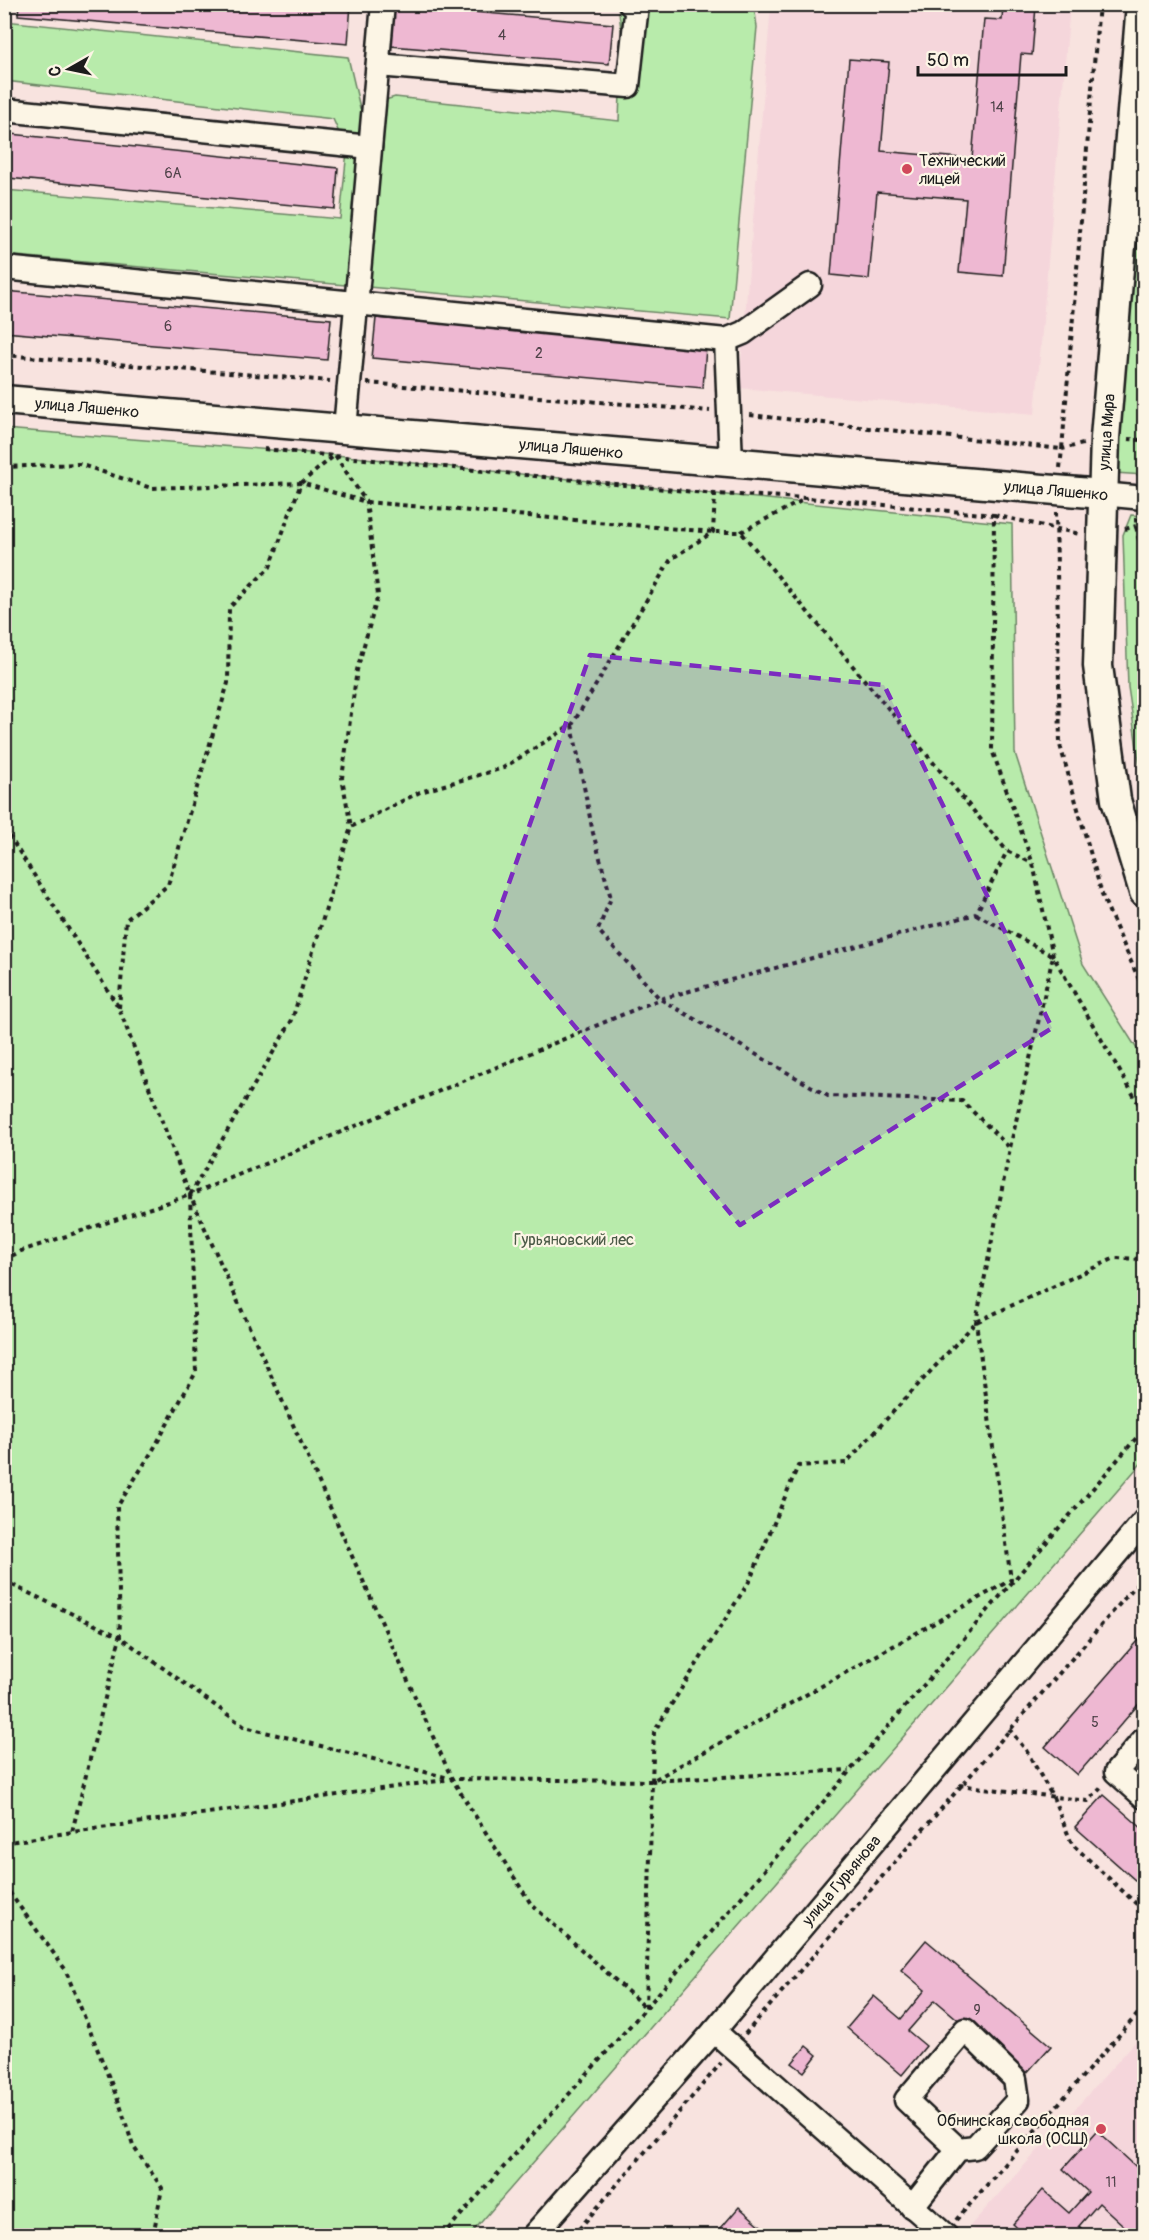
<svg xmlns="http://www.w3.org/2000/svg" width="1149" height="2240" viewBox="0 0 1149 2240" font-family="Pangolin,sans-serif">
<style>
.built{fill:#f5d6db}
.green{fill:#b8ebab;stroke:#6a8464;stroke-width:1.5}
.building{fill:#eeb8d2;stroke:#1c1c1c;stroke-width:1.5}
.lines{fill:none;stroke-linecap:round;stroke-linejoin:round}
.minor-casing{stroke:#1c1c1c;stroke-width:27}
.major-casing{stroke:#1c1c1c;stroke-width:33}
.path{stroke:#1c1c1c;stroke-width:4;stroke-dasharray:4.5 4.5;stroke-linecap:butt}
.minor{stroke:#fcf5e5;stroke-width:22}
.major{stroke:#fcf5e5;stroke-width:28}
.marked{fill:#7b2cbf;fill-opacity:0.2;stroke:#7b2cbf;stroke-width:4.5;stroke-dasharray:12 8;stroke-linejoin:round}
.poi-dot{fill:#d1495b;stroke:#fcf5e5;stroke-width:2}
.labels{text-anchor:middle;stroke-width:4.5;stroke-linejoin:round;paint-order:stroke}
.number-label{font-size:14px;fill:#50434a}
.poi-label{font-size:16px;fill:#1c1c1c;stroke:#fcf5e5;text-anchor:start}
.street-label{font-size:16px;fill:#1c1c1c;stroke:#fcf5e5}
.park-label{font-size:16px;fill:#4b5a47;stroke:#fcf5e5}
</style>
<rect width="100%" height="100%" fill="#f8e3df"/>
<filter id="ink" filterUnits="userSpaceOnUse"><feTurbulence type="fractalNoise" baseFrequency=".0167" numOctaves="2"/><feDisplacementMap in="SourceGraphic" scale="12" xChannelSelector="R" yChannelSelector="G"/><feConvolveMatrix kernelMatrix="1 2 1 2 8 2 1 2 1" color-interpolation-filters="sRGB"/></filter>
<g filter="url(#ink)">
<!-- built -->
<g class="built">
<polygon points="771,5 1070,5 1035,414 739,388"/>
<polygon points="1144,2032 1144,2235 980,2236 970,2226"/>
</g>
<!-- green -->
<g class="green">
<polygon points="618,5 754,5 757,27 730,319 5,255 5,190 340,219 347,151 333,119 5,81 5,21 348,57 360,108 395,97 619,121 622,37"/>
<polygon points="1144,113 1144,475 1115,473"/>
<polygon points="4,429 335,455 1012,524 1015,753 1083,964 1144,1060 1144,1460 470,2235 5,2235"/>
<polygon points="1131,515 1144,516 1144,795 1128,687 1123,535"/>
</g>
<!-- building -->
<g class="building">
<polygon points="19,4 351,4 348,44 18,15"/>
<polygon points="1003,4 1036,6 1032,55 1021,54 1003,276 959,272 966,199 877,192 869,279 831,275 849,59 889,62 881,151 972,159 984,19 1002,20"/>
<polygon points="394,5 613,24 609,64 391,46"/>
<polygon points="11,134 338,168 335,209 8,178"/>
<polygon points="4,291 331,319 327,360 4,332"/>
<polygon points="376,318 706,347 703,388 372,358"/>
<polygon points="1144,1633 1144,1698 1077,1775 1045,1747"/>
<polygon points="1104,1795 1144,1830 1144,1888 1075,1827"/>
<polygon points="926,1940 1051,2046 1024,2076 935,2000 908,2031 926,2046 902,2075 847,2028 874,1996 901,2019 925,1990 901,1970"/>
<polygon points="806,2046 817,2055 804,2072 792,2063"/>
<polygon points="1097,2131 1144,2174 1144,2236 1135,2236 1099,2203 1079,2226 1089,2236 1026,2236 1013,2224 1043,2190 1069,2213 1088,2192 1063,2169"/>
<polygon points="739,2207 770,2234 769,2236 714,2236"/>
</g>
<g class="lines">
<!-- minor casing -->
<g class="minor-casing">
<g id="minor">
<polyline points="378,65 628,86 637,5 630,4"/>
<polyline points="4,110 370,147"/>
<polyline points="4,268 726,340 743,333 810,285"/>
<polyline points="726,340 731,462"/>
<polyline points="345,429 383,4"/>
<polyline points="1102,494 1144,498"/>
<polyline points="1144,1739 1116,1772 1144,1797"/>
<polyline points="714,2031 946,2236"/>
<polyline points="912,2207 958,2149 975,2147 1018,2100 1015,2079 965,2030 906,2100 958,2149"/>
<polyline points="533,2236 714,2031 1144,1521"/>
</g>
</g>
<!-- major casing -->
<g class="major-casing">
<g id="major">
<polyline points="1141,4 1105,438 1098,666 1116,800 1144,892"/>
<polyline points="4,400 1102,494"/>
</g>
</g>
<!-- path -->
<g class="path">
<polyline points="4,355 330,381"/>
<polyline points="367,383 710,411"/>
<polyline points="750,415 1062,449 1099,4"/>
<polyline points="1128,439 1142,440"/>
<polyline points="264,449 715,494 808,498 994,515 992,750 1033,864 1053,956 1144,1113"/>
<polyline points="4,467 79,464 151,488 301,483 366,502 713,532 741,532 1007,851 1032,863"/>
<polyline points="1060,468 1062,449 1083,444"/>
<polyline points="1140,478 1144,437"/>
<polyline points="1056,512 1060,745 1103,898 1144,991"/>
<polyline points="994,515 1080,534"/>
<polyline points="1136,518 1136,526 1144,564"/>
<polyline points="1136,527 1144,533"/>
<polyline points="1125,529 1136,526"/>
<polyline points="741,532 807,498"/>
<polyline points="572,725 593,833 611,898 598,930 660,999 828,1096 962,1101 1010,1148"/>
<polyline points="4,828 119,1008 190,1195 292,1020 351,827 420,792 503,768 572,725 671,559 713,532 715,494"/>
<polyline points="976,914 1053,956 1010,1148 976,1322 1011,1580 652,1781 452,1779 190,1195 660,999 976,914 1007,851"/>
<polyline points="119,1008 126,920 168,885 228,683 229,608 270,567 301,483 335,455 366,502 378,595 357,670 342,778 351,827"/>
<polyline points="4,1260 21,1251 190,1195 196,1372 153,1450 117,1507 120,1637 245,1727 449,1778"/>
<polyline points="4,1581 120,1637 72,1832 452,1779 531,1904 646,2008 652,1781 849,1770"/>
<polyline points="1009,1729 1026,1750 1053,1797 1072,1844 1144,1911"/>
<polyline points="652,1781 654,1732 750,1580 798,1466 846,1463 976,1322 1115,1258 1144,1259"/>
<polyline points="959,1785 1088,1801 1103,1786"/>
<polyline points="4,1843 72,1832"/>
<polyline points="4,1885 65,1969 120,2105 133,2146 162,2188 153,2236"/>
<polyline points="745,2034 1144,1576"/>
<polyline points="956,2220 1144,2007"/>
<polyline points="442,2236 646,2008 1144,1429"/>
<polyline points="573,2236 721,2063"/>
</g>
<!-- minor -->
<use href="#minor" class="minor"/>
<!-- major -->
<use href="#major" class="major"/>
</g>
</g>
<!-- marked area -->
<path class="marked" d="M590 655 884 685 1052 1028 740 1225 493 928Z"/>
<!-- markers -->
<g class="poi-dot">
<circle cx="907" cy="169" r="6"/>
<circle cx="1101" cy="2129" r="6"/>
</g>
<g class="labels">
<!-- number labels -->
<g class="number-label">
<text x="502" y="40">4</text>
<text x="997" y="112">14</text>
<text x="173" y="178">6А</text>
<text x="168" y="331">6</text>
<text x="539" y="358">2</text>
<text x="1095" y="1727">5</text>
<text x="977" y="2015">9</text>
<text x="1111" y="2187">11</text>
</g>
<!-- poi labels -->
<g class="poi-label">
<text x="919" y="166">Технический<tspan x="919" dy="18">лицей</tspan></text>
<text x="1089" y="2126" text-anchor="end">Обнинская свободная<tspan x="1089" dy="18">школа (ОСШ)</tspan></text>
</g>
<!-- street labels -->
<g class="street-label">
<text transform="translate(87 407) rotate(5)" y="6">улица Ляшенко</text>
<text transform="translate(1106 432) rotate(-86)" y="6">улица Мира</text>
<text transform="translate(571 448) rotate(5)" y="6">улица Ляшенко</text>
<text transform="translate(1056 490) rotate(5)" y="6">улица Ляшенко</text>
<text transform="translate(841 1880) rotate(-50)" y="6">улица Гурьянова</text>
</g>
<!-- park labels -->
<g class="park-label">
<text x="574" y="1245">Гурьяновский лес</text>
</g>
</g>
<!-- margin -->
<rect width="1149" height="2240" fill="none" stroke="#fcf5e5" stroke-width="24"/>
<rect x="12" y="12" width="1125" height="2216" fill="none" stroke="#1c1c1c" stroke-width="2" filter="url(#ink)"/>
<!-- north arrow -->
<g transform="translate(69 69) rotate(261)" stroke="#fcf5e5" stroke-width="4.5" paint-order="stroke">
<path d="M0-4.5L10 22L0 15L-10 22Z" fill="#1c1c1c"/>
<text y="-9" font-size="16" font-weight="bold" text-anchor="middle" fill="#1c1c1c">С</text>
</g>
<!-- scale -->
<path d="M918 66v9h148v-9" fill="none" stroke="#1c1c1c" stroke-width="3"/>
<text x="927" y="66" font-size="18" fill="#1c1c1c" stroke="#fcf5e5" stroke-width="4.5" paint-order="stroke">50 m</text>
</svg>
